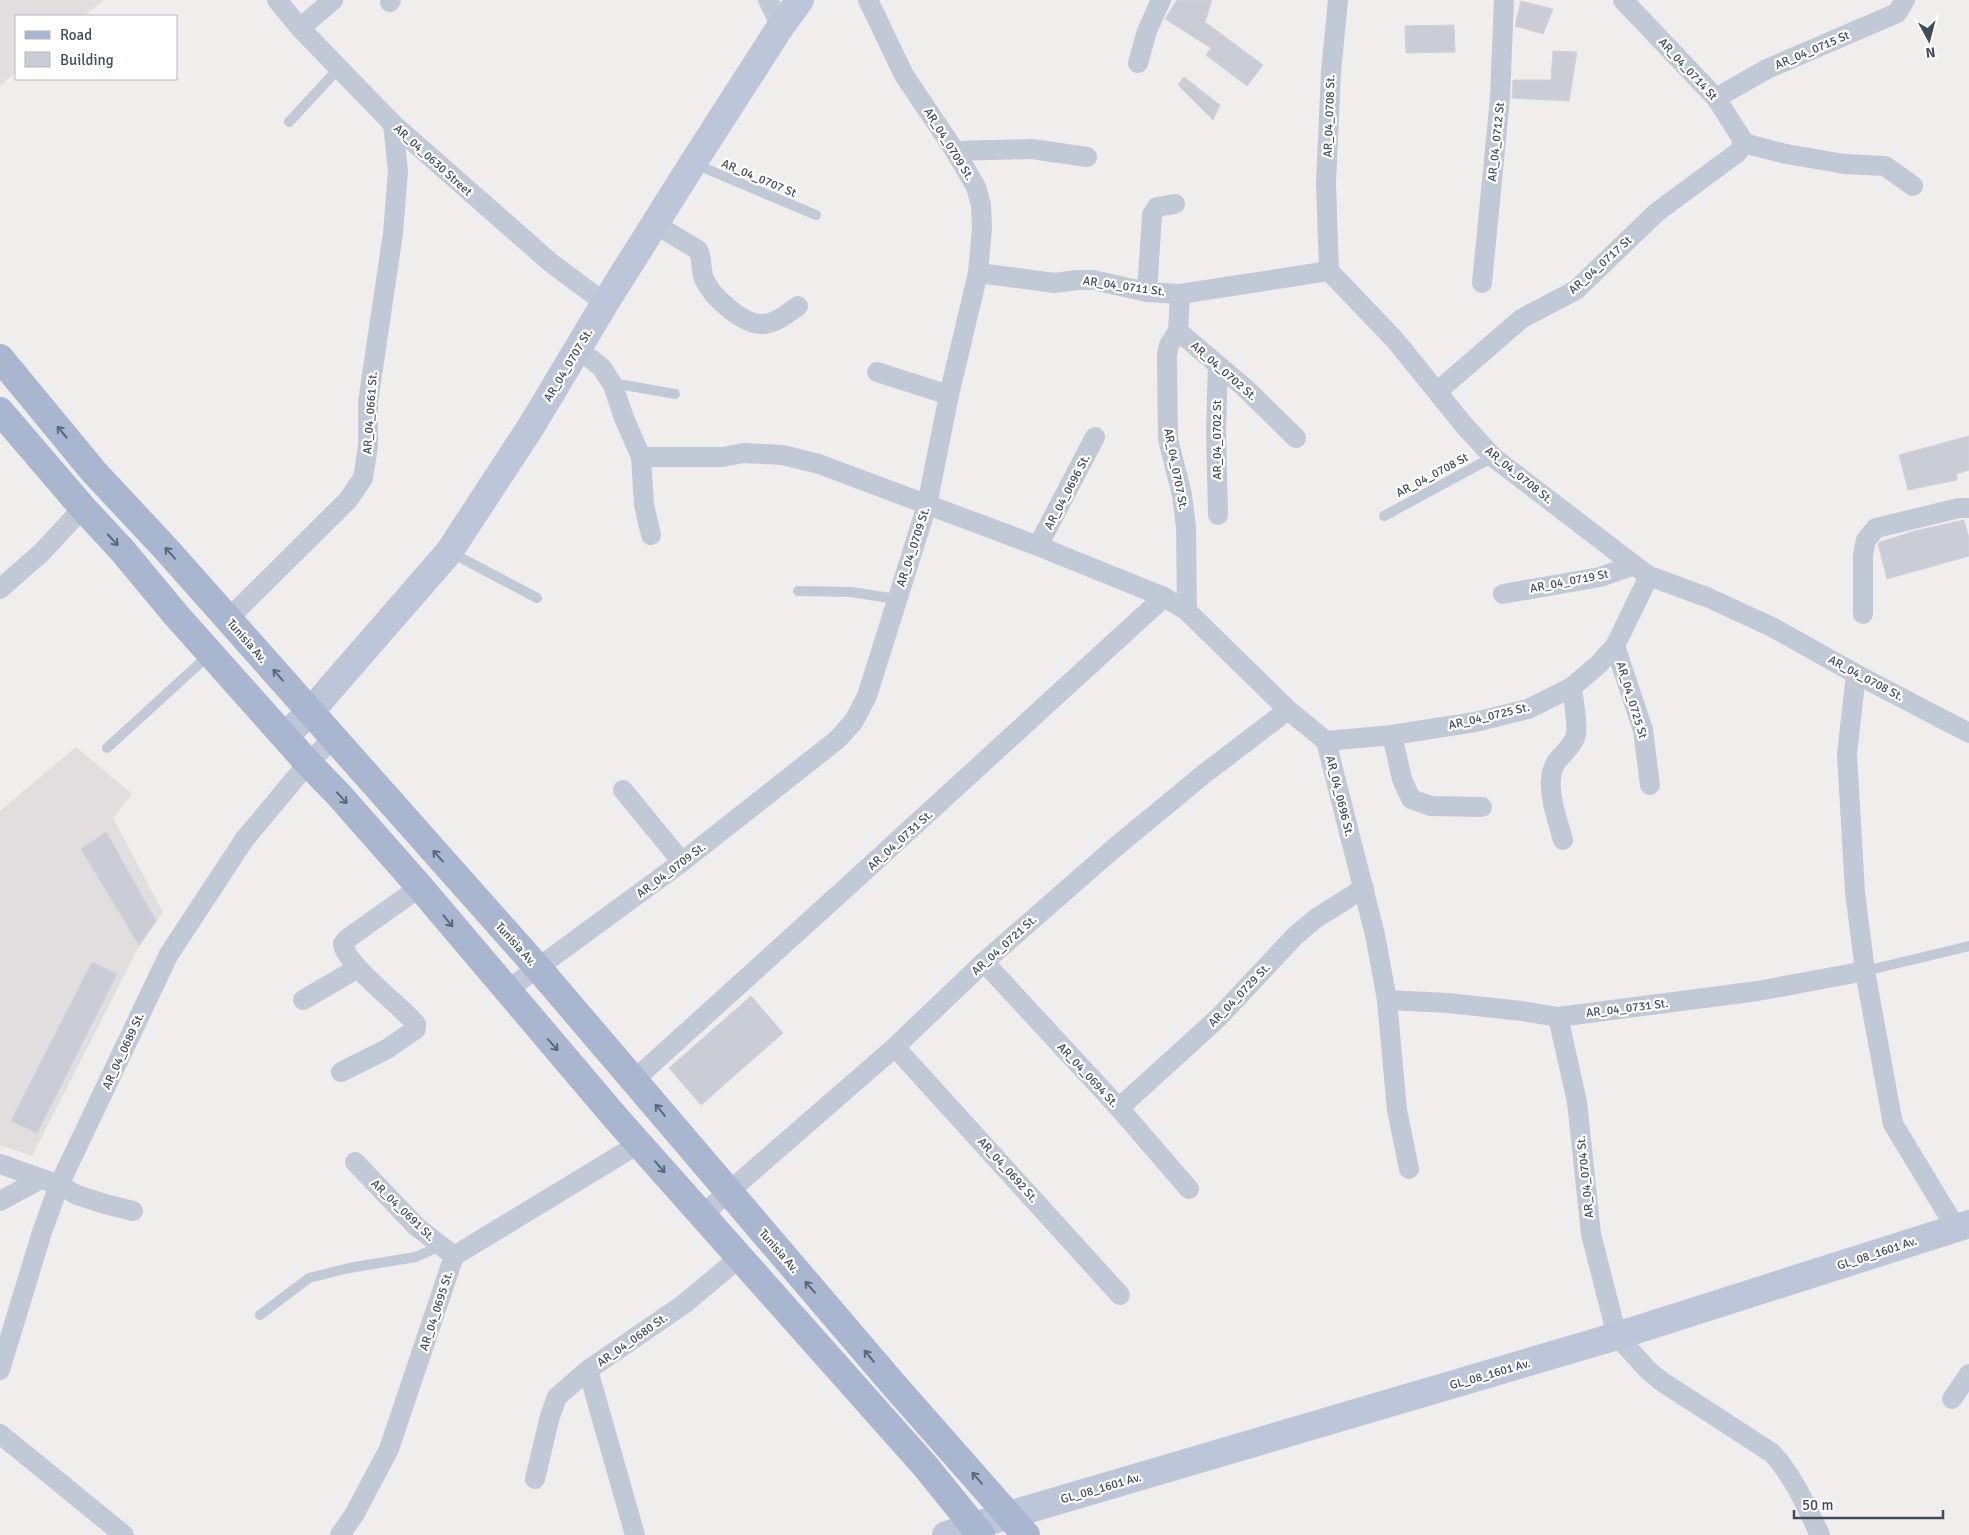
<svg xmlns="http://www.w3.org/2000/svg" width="1969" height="1535" viewBox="0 0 1969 1535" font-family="Signika,sans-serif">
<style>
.education{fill:#e1dedf}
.building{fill:#cbcdd6;stroke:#d0d1da}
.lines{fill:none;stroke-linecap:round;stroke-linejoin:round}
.lane{stroke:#c1c9d6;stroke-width:10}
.street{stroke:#c1c9d6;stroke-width:20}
.secondary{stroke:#bdc5d9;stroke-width:28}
.primary{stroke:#a9b6d0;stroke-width:28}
.oneway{stroke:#5c667a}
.labels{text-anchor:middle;stroke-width:4.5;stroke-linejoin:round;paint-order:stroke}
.street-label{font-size:12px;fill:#434c5d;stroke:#fff}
</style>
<rect width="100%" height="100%" fill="#f0eded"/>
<!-- education -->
<g class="education">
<polygon points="0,0 104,0 84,16 16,16 16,72 0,85"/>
<polygon points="76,747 132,794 113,818 163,912 137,950 32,1156 0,1145 0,811"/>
</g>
<!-- building -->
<g class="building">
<polygon points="1177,0 1212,0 1205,22 1263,65 1247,86 1206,55 1211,48 1165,19"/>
<polygon points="1521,1 1553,9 1543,34 1515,26"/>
<polygon points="1454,25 1455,52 1406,53 1405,26"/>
<polygon points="1553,51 1577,52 1569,101 1512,98 1513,80 1551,80"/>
<polygon points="1184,77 1220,105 1213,120 1178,85"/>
<polygon points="1969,436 1969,470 1956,474 1957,480 1908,490 1899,455"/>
<polygon points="1964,520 1969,538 1969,556 1887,579 1878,544 1880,542 1915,531"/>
<polygon points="106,832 156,921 139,945 81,849"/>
<polygon points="92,962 117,974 37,1133 11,1121"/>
<polygon points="751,996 783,1033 701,1105 669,1068"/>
</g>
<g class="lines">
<!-- lane -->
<g class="lane">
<polyline points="289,122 339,68"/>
<polyline points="695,164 816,215"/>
<polyline points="613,385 624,385 675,394"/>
<polyline points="1384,516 1493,457"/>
<polyline points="450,552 537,598"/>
<polyline points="798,591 851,592 897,599"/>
<polyline points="107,748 210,654"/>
<polyline points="1865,971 1969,946"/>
<polyline points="260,1315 309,1278 349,1268 416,1257 440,1246"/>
</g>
<!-- street -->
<g class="street">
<polyline points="277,0 300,28 393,124 551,263 605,303"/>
<polyline points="768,0 781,26"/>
<polyline points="1338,0 1331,72 1326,183 1329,271 1395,340 1463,424 1493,457 1634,565 1649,576 1709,598 1772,627 1856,674 1969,733"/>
<polyline points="390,2 391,0"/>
<polyline points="300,28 333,0"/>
<polyline points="1138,63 1147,31 1161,0"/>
<polyline points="1716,98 1767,69 1897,13 1905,0"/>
<polyline points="1743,143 1786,154 1844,164 1885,166 1913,186"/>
<polyline points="955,151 1032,149 1087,157"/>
<path d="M655 224 698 250C703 259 700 269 704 279 712 297 744 326 764 324 777 323 788 313 798 306"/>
<polyline points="978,273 1055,283 1077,280 1093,280 1147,292 1180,294 1329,271"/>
<polyline points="1482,283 1500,98 1504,0"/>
<polyline points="1147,292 1152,215 1157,207 1175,204"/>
<polyline points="1180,294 1178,331 1245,388 1296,438"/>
<polyline points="1178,331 1169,345 1167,354 1168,439 1182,495 1186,527 1187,611"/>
<polyline points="577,351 591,359 602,368 613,385 624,418 641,457 644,505 651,535"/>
<polyline points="1218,365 1216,430 1218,515"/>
<polyline points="877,372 949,395"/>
<polyline points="1438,391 1521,319 1576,290 1657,212 1737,153 1741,148 1742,139 1716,98 1623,0"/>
<polyline points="641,457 723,457 743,453 783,455 819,464 1038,546 1164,597 1187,611 1288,710 1326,741 1375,935 1387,1000 1397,1110 1409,1169"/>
<polyline points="1038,546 1095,437"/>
<polyline points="0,589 42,552 83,508"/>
<polyline points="1503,594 1600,577 1634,565"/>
<polyline points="1863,614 1863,555 1866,540 1876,528 1959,508 1969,508"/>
<polyline points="228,619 348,500 363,478 368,446 368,402 393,233 398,171 393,124"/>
<polyline points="1615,646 1643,730 1650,785"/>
<polyline points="1856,674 1847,754 1855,892 1865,971 1893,1124 1956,1228"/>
<polyline points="1392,735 1402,779 1411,799 1431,806 1482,807"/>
<polyline points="1326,741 1392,735 1475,722 1528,709 1572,687 1598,665 1615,646 1649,576"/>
<polyline points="623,790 682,862"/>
<path d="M1563 840C1558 821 1549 798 1551 778 1553 757 1568 754 1575 738 1579 728 1573 699 1572 687"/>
<polyline points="984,962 1119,1108 1189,1189"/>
<polyline points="506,991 682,862 838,739 854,721 867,696 927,505 949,395 978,273 982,228 981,205 976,187 955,151 904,75 868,0"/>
<polyline points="303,1000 358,968"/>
<polyline points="1387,1000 1448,1003 1522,1011 1558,1017 1758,991 1865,971"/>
<path d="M1558 1017 1577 1102 1591 1234 1617 1336 1647 1369 1661 1381 1772 1453C1794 1477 1806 1506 1820 1535"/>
<polyline points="895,1047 1120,1295"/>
<path d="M341 1072 387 1049 416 1029V1024C400 1005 346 965 343 944L347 939 420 887"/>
<polyline points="634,1080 847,887 1164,597"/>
<polyline points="1119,1108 1219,1017 1295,936 1315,919 1364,888"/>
<polyline points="355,1162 416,1226 454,1256"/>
<polyline points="0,1164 59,1185 77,1195 105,1204 133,1211"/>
<polyline points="0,1201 41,1179"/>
<polyline points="702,1215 895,1047 984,962 1112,850 1204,774 1288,710"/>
<polyline points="0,1370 42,1232 59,1185 169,954 244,840 308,763 334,738"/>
<polyline points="1952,1399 1969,1374"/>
<polyline points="0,1434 124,1535"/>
<polyline points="535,1479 550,1416 557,1397 588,1370"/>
<polyline points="340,1535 354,1515 389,1449 454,1256 640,1143"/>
<polyline points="635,1535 588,1370 684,1304 739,1258"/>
</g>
<!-- secondary -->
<g class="secondary">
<polyline points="285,736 310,712 449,552 532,425 605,303 693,163 781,26 800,0"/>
<polyline points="946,1535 1009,1515 1617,1336 1969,1224"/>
</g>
<!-- primary -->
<g class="primary">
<polyline points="0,358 94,472 166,549 538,968 893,1384 1026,1535"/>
<polyline points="0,411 83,508 122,550 176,615 308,763 339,795 420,887 615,1117 926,1467 981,1535"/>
</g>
</g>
<!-- one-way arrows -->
<defs><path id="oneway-shaft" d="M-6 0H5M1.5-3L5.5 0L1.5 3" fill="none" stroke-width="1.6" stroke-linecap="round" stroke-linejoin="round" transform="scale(1.25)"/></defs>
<g class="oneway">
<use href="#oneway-shaft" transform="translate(62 432) rotate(-130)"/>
<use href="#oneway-shaft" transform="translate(113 540) rotate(47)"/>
<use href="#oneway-shaft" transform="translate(170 553) rotate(-132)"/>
<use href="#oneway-shaft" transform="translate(278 675) rotate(-131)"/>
<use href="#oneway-shaft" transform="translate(342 798) rotate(48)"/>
<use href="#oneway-shaft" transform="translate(438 856) rotate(-132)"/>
<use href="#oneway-shaft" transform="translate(448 921) rotate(51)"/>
<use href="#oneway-shaft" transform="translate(553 1045) rotate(49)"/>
<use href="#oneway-shaft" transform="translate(660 1110) rotate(-130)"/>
<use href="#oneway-shaft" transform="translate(660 1167) rotate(49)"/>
<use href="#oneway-shaft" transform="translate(810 1287) rotate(-131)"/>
<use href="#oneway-shaft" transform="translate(869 1356) rotate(-130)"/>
<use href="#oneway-shaft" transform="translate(977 1478) rotate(-131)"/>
</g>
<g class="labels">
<!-- street labels -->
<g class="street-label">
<text transform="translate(1812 50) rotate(-23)" y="4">AR_04_0715 St</text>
<text transform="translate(1688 69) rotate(47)" y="4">AR_04_0714 St</text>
<text transform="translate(1329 116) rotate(-88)" y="4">AR_04_0708 St.</text>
<text transform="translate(1496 142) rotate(-84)" y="4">AR_04_0712 St</text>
<text transform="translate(949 144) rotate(58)" y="4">AR_04_0709 St.</text>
<text transform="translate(433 160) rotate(42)" y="4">AR_04_0630 Street</text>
<text transform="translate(759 178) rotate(23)" y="4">AR_04_0707 St</text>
<text transform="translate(1600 265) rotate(-42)" y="4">AR_04_0717 St</text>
<text transform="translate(1124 286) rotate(8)" y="4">AR_04_0711 St.</text>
<text transform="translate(568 365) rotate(-59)" y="4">AR_04_0707 St.</text>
<text transform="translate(1224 371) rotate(41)" y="4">AR_04_0702 St.</text>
<text transform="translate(370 413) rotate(-86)" y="4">AR_04_0661 St.</text>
<text transform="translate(1217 440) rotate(-90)" y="4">AR_04_0702 St</text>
<text transform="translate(1176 469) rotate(79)" y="4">AR_04_0707 St.</text>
<text transform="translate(1432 475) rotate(-28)" y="4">AR_04_0708 St</text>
<text transform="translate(1519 475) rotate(39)" y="4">AR_04_0708 St.</text>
<text transform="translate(1067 492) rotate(-62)" y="4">AR_04_0696 St.</text>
<text transform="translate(913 547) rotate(-72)" y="4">AR_04_0709 St.</text>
<text transform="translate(1569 581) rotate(-11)" y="4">AR_04_0719 St</text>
<text transform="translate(247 641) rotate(49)" y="4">Tunisia Av.</text>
<text transform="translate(1866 678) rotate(28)" y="4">AR_04_0708 St.</text>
<text transform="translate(1632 700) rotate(73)" y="4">AR_04_0725 St</text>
<text transform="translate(1489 716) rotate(-13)" y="4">AR_04_0725 St.</text>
<text transform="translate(1340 796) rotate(76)" y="4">AR_04_0696 St.</text>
<text transform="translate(900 840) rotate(-42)" y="4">AR_04_0731 St.</text>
<text transform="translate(671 870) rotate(-37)" y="4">AR_04_0709 St.</text>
<text transform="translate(516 944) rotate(48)" y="4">Tunisia Av.</text>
<text transform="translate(1004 945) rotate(-42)" y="4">AR_04_0721 St.</text>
<text transform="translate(1239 995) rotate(-46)" y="4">AR_04_0729 St.</text>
<text transform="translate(1627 1008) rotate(-7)" y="4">AR_04_0731 St.</text>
<text transform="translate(123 1051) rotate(-65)" y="4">AR_04_0689 St.</text>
<text transform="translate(1088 1075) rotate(47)" y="4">AR_04_0694 St.</text>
<text transform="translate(1008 1170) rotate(48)" y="4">AR_04_0692 St.</text>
<text transform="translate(1585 1177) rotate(-96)" y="4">AR_04_0704 St.</text>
<text transform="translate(403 1210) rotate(44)" y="4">AR_04_0691 St.</text>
<text transform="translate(779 1251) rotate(49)" y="4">Tunisia Av.</text>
<text transform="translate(1877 1253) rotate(-18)" y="4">GL_08_1601 Av.</text>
<text transform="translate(436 1311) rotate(-72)" y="4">AR_04_0695 St.</text>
<text transform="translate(632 1340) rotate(-35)" y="4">AR_04_0680 St.</text>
<text transform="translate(1490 1374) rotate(-16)" y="4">GL_08_1601 Av.</text>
<text transform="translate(1101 1488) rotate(-16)" y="4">GL_08_1601 Av.</text>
</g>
</g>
<!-- legend -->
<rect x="15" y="15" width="162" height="65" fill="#ffffff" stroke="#b4b7be"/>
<rect x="25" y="31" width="25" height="8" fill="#a9b6d0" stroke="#b4b7be"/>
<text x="60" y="40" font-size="15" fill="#434c5d">Road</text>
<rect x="25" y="52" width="25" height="15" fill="#cbcdd6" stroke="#b4b7be"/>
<text x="60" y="65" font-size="15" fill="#434c5d">Building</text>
<!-- north arrow -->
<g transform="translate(1929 40) rotate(173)" stroke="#ffffff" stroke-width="4" paint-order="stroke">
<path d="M0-4L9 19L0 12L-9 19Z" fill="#434c5d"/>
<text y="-8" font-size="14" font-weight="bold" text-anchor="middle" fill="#434c5d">N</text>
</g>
<!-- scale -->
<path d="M1794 1510v8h149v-8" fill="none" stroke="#434c5d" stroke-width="2.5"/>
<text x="1802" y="1510" font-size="15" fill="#434c5d" stroke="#ffffff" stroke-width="4" paint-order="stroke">50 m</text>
</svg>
